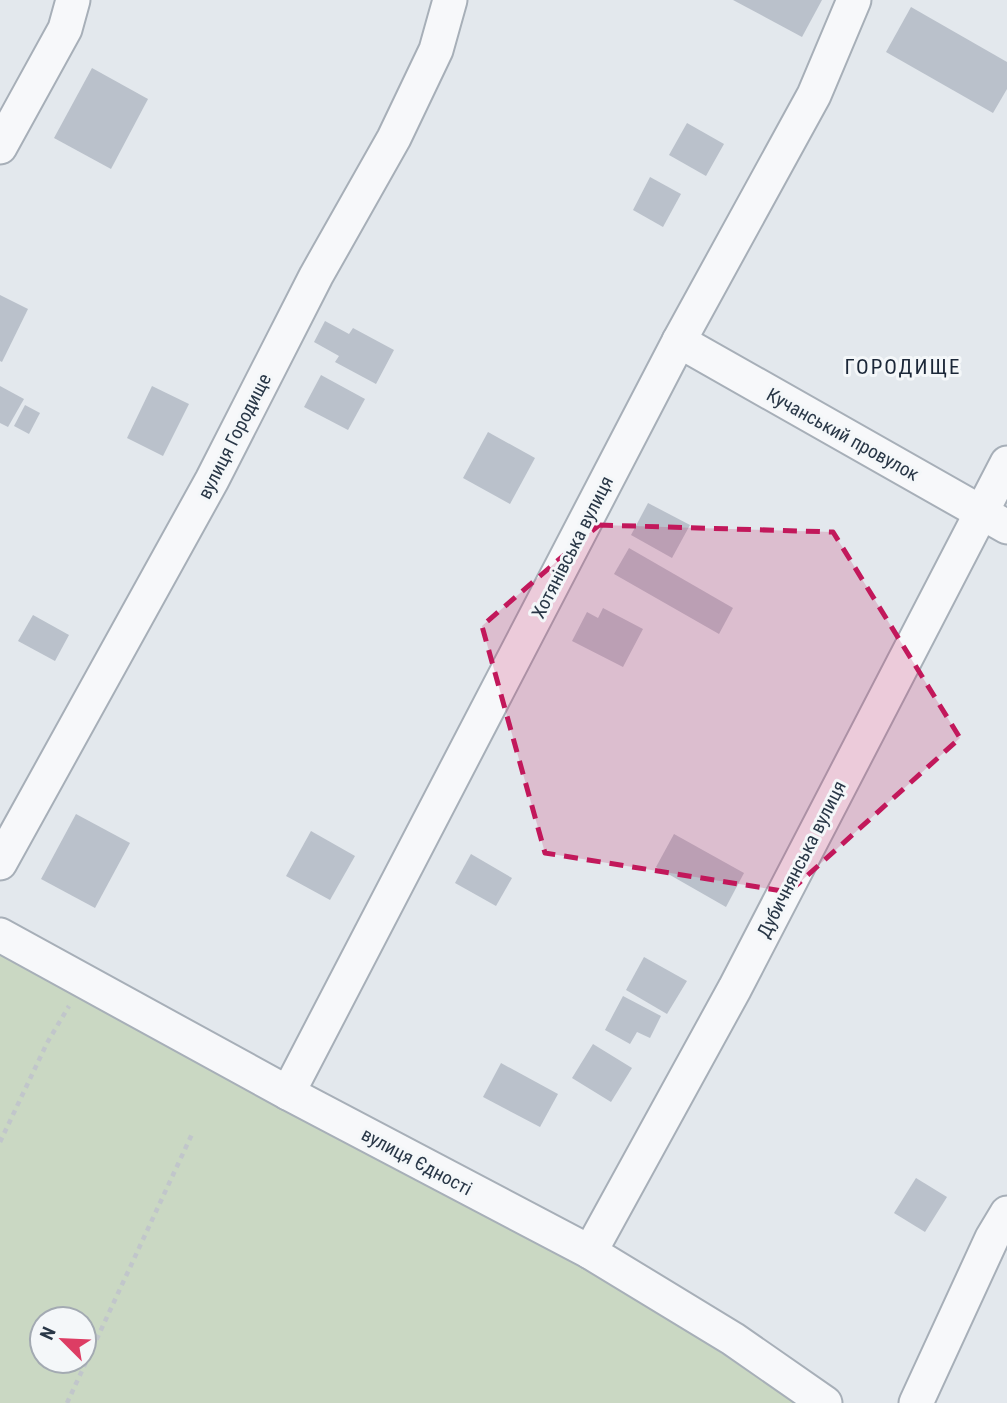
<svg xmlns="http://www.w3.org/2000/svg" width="1007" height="1403" viewBox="0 0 1007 1403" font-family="'Roboto Condensed',sans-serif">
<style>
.green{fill:#cad8c3;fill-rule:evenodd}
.building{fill:#bac1cb}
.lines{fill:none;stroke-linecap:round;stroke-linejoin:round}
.minor-casing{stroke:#a7afb8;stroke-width:37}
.path{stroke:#c1c6cb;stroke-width:4.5;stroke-dasharray:5 5;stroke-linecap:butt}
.minor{stroke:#f7f8fa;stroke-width:33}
.marked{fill:#c2185b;fill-opacity:0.2;stroke:#c2185b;stroke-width:5;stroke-dasharray:14 9;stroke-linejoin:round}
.labels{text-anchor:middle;stroke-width:6;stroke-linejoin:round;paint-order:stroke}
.street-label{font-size:19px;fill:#293747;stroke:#f4f7f9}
.neighbourhood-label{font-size:21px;letter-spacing:2px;fill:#1b2738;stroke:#f4f7f9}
</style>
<rect width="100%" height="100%" fill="#e3e8ed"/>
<!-- green -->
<path class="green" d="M0 945 561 1245 795 1403H0ZM42 1319H84V1361H42Z"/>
<!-- building -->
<g class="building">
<polygon points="733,0 822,0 802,37"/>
<polygon points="911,7 1007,62 1007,89 993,113 886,52"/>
<polygon points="92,68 148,99 111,169 54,138"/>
<polygon points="687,123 724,144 706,176 669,155"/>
<polygon points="650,177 681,194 663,227 633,210"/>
<polygon points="0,295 28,309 2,362 0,361"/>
<polygon points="325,321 349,334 353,328 394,350 376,384 335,362 339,356 314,342"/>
<polygon points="321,375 365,399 348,430 304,407"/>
<polygon points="0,386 24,399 8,427 0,423"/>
<polygon points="152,386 189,404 163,456 127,438"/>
<polygon points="25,405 40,413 29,434 14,426"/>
<polygon points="488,432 535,458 510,504 463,478"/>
<polygon points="648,503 690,525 672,558 631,535"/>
<polygon points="629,548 733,608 719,634 614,574"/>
<polygon points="603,608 643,629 623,667 572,641 587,612 598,618"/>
<polygon points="33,615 69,635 55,661 18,641"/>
<polygon points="76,814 130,843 95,908 41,879"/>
<polygon points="311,831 355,856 330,900 286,876"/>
<polygon points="674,834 744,873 726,907 656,867"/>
<polygon points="471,854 512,878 496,906 455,883"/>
<polygon points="644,957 687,981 667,1014 626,990"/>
<polygon points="623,996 661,1016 650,1038 637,1032 630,1044 605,1030"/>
<polygon points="593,1044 632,1068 611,1102 572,1078"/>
<polygon points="501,1063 558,1094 540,1127 483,1097"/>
<polygon points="916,1178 947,1197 925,1232 894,1213"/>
</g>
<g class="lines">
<!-- minor casing -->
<g class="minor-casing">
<g id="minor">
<polyline points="0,147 65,29 73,0"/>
<polyline points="679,341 1007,527"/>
<polyline points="0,863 212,480 316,276 394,138 436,50 450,0"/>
<polyline points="0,935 288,1093 590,1252 733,1339 825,1403"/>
<polyline points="288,1093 679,341 814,95 854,0"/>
<polyline points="590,1252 735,988 1007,463"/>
<polyline points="916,1403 992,1238 1007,1213"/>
</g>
</g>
<!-- path -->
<g class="path">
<polyline points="0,1142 47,1043 69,1006"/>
<polyline points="67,1403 192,1134"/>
</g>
<!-- minor -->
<use href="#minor" class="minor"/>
</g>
<!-- marked area -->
<path class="marked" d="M599 525 833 532 960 738 789 892 545 853 482 626Z"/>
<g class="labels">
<!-- street labels -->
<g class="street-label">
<text transform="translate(843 434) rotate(29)" y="7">Кучанський провулок</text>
<text transform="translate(234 436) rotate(-63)" y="7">вулиця Городище</text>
<text transform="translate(572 547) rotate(-63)" y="7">Хотянівська вулиця</text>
<text transform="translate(801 859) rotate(-63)" y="7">Дубичнянська вулиця</text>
<text transform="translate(417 1161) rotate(28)" y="7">вулиця Єдності</text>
</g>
<!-- neighbourhood labels -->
<g class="neighbourhood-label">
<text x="903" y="374">ГОРОДИЩЕ</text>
</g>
</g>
<!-- north arrow -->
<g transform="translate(63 1340) rotate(294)"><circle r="33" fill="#f4f7f9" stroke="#a3aab2" stroke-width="2"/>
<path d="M0-5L12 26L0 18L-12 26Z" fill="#dd3d64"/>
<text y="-10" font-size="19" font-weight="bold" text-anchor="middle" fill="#293747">N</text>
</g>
</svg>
